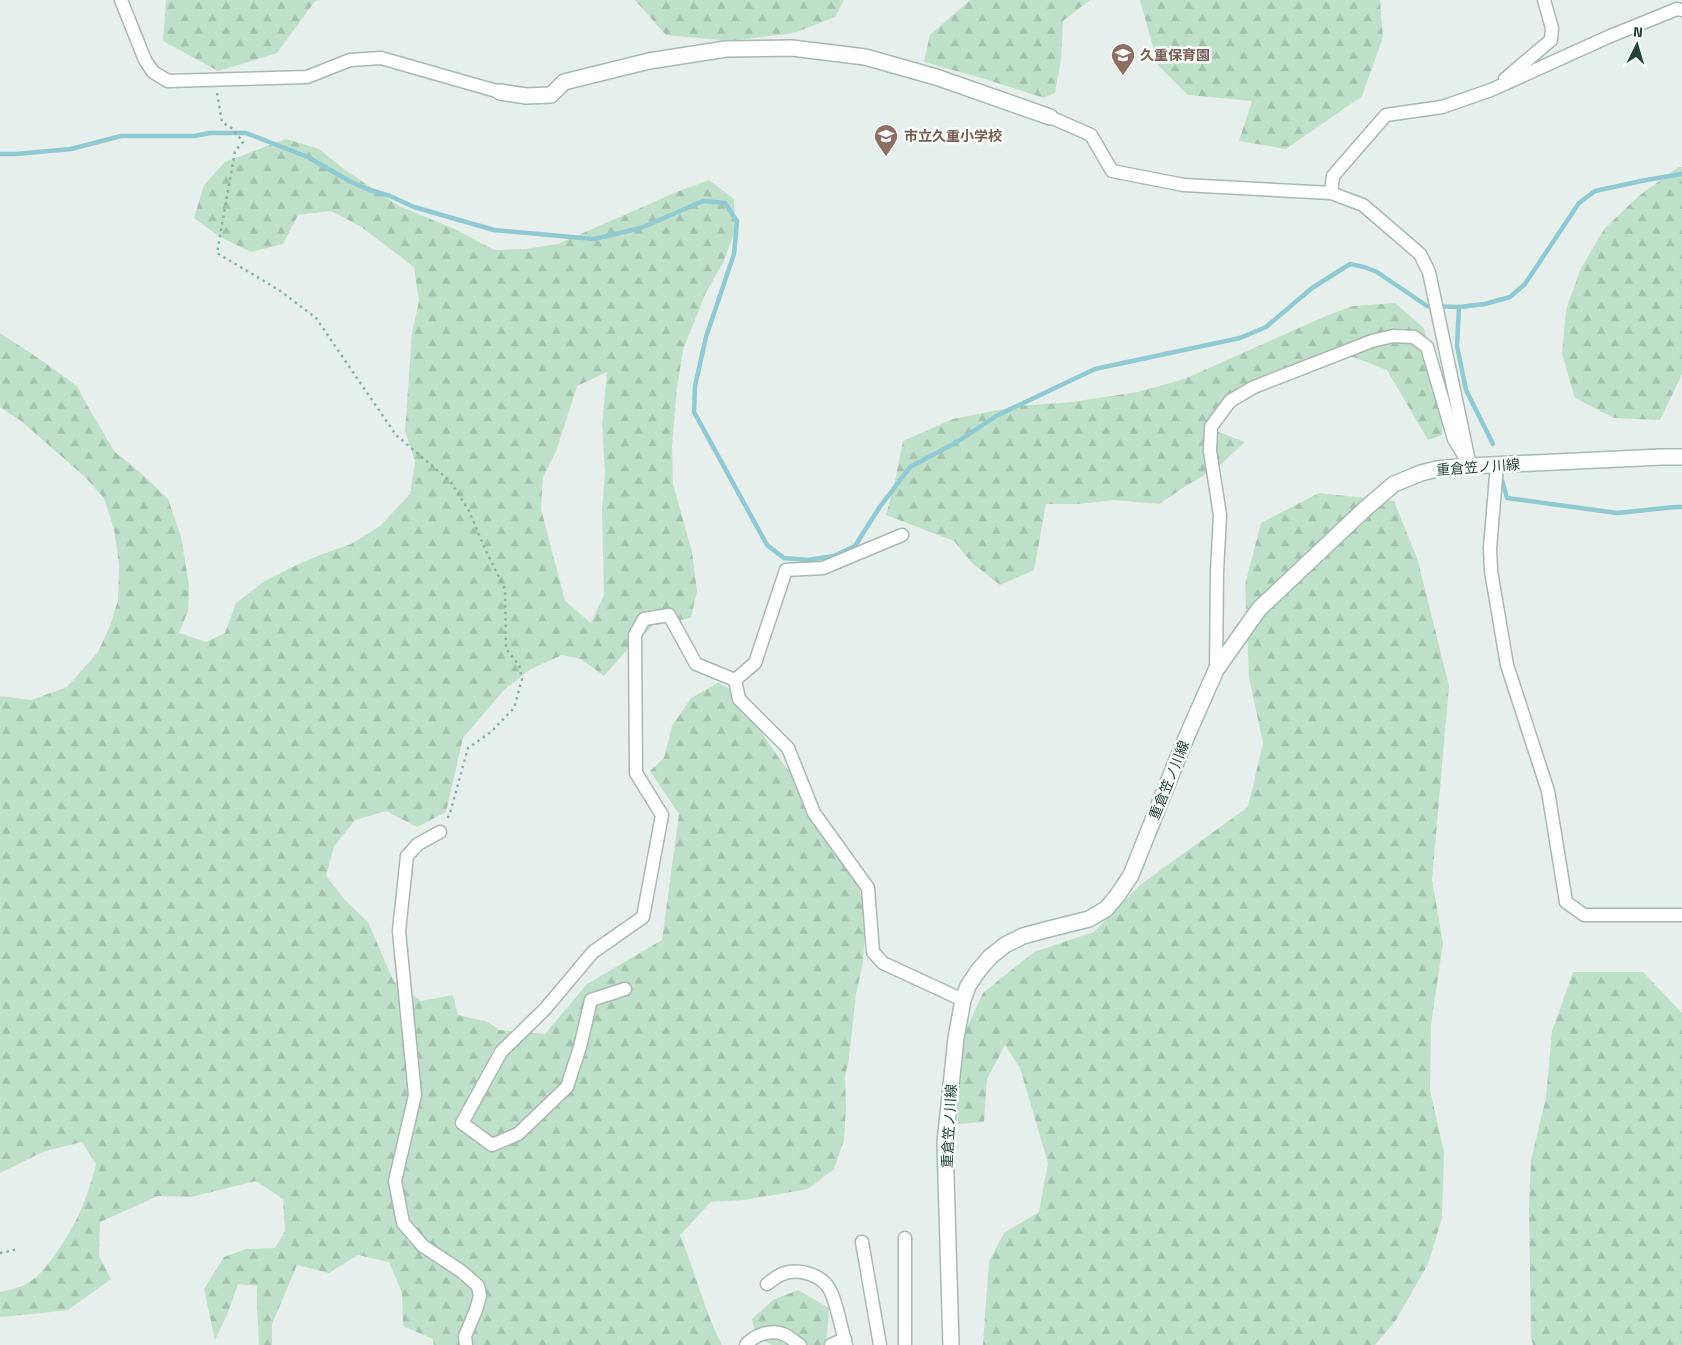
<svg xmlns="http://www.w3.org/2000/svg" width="1682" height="1345" viewBox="0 0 1682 1345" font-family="'Titillium Web','Noto Sans JP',sans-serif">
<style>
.forest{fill:url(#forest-firs);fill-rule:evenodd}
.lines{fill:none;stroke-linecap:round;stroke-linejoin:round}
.stream{stroke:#8ec9d4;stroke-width:4.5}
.minor-casing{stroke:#a8b8b2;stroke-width:15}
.tertiary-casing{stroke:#a8b8b2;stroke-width:18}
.secondary-casing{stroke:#a4bbb3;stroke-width:18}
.path{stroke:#86b3a5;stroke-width:2.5;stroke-dasharray:2.5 4;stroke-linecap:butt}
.minor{stroke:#fff;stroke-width:12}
.tertiary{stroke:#fff;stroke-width:15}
.secondary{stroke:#fff;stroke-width:15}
.labels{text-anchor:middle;stroke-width:5;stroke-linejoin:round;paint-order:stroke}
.education-label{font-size:14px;font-weight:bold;fill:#785e54;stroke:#f7fbf9;text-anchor:start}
.street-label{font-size:14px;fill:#24423a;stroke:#f7fbf9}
</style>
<defs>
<pattern id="forest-firs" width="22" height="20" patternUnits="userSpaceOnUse" patternTransform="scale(1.25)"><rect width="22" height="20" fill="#bfe0c8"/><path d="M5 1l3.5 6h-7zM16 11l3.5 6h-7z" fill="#a4c1ad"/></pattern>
</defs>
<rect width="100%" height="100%" fill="#e6efeb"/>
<!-- forest -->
<g class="forest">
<polygon points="166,0 319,0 315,1 277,53 218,71 163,41"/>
<polygon points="635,0 844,0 835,17 794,33 731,41 666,35"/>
<polygon points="970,0 1090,0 1063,21 1061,60 1055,93 1044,98 985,79 924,62 930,35"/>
<polygon points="1140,0 1380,0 1383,37 1362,96 1286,149 1239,141 1252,101 1188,95 1158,65"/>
<path d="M286 139 319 149 345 170 399 206 457 230 494 250 526 249 558 244 679 191 709 180 734 199 735 231 723 263 706 292 683 350 677 388 672 446 673 484 692 552 697 591 691 618 654 625 627 650 604 676 581 659 562 655 531 669 504 690 463 738 446 812 417 827 386 811 355 820 334 846 326 876 345 900 368 922 394 982 421 1001 453 995 458 1015 488 1022 499 1030 545 1034 587 984 662 940 679 814 650 771 664 758 672 726 691 698 718 683 747 697 763 735 781 761 800 785 850 868 862 897 865 930 863 963 856 994 849 1059 845 1076 846 1107 844 1140 834 1169 808 1189 744 1200 711 1202 680 1235C695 1271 704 1310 722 1345H434L433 1339 403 1326 402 1293 389 1262 358 1255 329 1273 297 1265 272 1324V1345H259L257 1306V1286L238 1284 227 1315 215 1340 204 1289 224 1257 246 1249 275 1248 285 1231 283 1199 256 1181 191 1197 158 1196 100 1222 99 1256 111 1279 68 1310 34 1314 0 1317V1292C8 1290 19 1288 26 1284 36 1279 44 1269 51 1260 74 1230 87 1201 96 1164L82 1142 45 1151 0 1173V696L31 700 67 687 98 652 110 626 118 600 119 564 114 529 104 498 84 476 21 421 0 407V333L44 362 77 386 92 414 115 452 142 474 168 499 181 537 189 585 188 611 179 633 206 642 225 633 236 603 262 583 290 568 320 555 351 544 380 526 410 494 415 462 405 431 412 333 419 301 414 267 360 226 331 211 298 215 283 244 251 252 220 237 194 218 204 185 225 162ZM607 372 602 424 605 471 602 510 604 595 591 623 565 601 541 509 543 477 557 449 577 386Z"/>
<polygon points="1679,167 1682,167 1682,374 1660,420 1614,418 1575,398 1562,354 1566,310 1581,268 1605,228 1640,195"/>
<polygon points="1395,303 1424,328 1435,368 1442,407 1442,435 1428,440 1387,370 1351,356 1314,364 1256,383 1228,394 1208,428 1245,442 1218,467 1189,484 1159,504 1114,500 1078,504 1046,504 1034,570 1000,585 972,563 954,541 886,515 894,486 903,441 953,419 1018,406 1072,402 1138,392 1184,379 1326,316 1353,306"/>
<polygon points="1319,493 1394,501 1418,561 1449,686 1432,880 1443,943 1431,1025 1430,1090 1444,1152 1442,1218 1428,1264 1396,1320 1375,1345 983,1345 989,1261 1004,1233 1039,1212 1048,1163 1020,1068 1005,1045 987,1079 984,1122 958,1124 956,1052 983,993 1034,952 1094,932 1140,885 1248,807 1263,743 1249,678 1245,585 1261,523"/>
<polygon points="1573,972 1643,972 1682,1013 1682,1345 1533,1345 1531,1338 1529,1209 1531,1160 1546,1098 1552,1031"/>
<polygon points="798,1290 829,1308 826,1345 772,1345 756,1336 752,1319 773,1300"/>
</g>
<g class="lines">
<!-- stream -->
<g class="stream">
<polyline points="0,154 16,154 71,149 121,136 194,136 210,133 246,133 308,157 349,181 367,189 390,196 414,207 494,230 594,239 641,228 703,201 725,203 737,221 734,254 706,337 695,386 694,412 767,545 784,558 808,560 834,556 855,546 879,508 910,467 957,442 996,416 1095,369 1240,338 1266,327 1312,288 1350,264 1364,267 1377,272 1427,306 1459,307 1485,304 1510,297 1525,284 1579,203 1595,191 1646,180 1682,174"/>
<polyline points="1459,307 1457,346 1466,390 1493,444"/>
<polyline points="1502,480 1507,498 1617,513 1675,507 1682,507"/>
</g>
<!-- minor casing -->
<g class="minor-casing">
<g id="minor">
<polyline points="121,0 145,60 153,72 168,81 307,77 350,60 381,58 500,92"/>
<polyline points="1505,79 1551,40 1552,28 1544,0"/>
<polyline points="1050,117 1091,135 1112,171 1184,185 1331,193 1363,205 1420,254 1429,272 1470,466"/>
<polyline points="1331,193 1333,176 1386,115 1442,107 1491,90 1608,37 1677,9 1682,10"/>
<polyline points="1497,465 1490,548 1491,571 1507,665 1548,791 1566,902 1584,915 1682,915"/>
<polyline points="902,535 823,568 786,570 755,663 735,680 739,699 788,748 814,813 868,888 873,952 883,963 963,1000"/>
<polyline points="1216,670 1217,572 1220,515 1210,451 1211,427 1230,401 1254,387 1372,341 1393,336 1414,337 1427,347 1454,439 1465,457"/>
<polyline points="440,832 418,844 407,856 399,931 415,1095 395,1181 403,1223 423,1246 461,1271 478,1286 480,1296 476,1310 465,1336 466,1345"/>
<polyline points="625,989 591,1000 580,1047 567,1087 518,1134 492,1145 462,1123 501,1052 545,1009 593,952 643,917 662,815 636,773 635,635 644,619 669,615 696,664 735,680"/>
<polyline points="862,1242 880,1345"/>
<path d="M767 1284C771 1281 776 1277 780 1275 797 1267 823 1274 831 1292 838 1308 841 1328 846 1345"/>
<path d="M746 1345C754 1335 771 1329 783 1334 789 1336 795 1342 800 1345"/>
<polyline points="831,1345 845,1339"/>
<polyline points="905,1345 905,1238"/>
</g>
</g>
<!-- tertiary casing -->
<g class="tertiary-casing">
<polyline id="tertiary" points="500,92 526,96 551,95 564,82 649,61 726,49 792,48 865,57 936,77 1050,117"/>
</g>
<!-- secondary casing -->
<g class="secondary-casing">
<polyline id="secondary" points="951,1345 945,1143 956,1038 963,1000 968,986 978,971 990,957 1005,945 1023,936 1045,930 1089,919 1106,909 1117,896 1131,875 1183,745 1216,670 1259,609 1366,508 1394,484 1421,473 1437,469 1470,466 1661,457 1682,457"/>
</g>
<!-- path -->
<g class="path">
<polyline points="217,93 222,122 233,129 243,142 235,151 217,253 279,290 316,318 396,435 451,482 469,511 485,549 505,589 506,649 519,665 522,679 514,708 491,732 468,748 450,813 447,820"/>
<polyline points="0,1253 19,1249"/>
</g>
<!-- minor -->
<use href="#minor" class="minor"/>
<!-- tertiary -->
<use href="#tertiary" class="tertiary"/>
<!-- secondary -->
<use href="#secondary" class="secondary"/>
</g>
<!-- icons -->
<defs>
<g id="school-pin" transform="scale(1.25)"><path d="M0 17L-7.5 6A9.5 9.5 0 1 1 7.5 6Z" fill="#8d6e63" stroke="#f7fbf9"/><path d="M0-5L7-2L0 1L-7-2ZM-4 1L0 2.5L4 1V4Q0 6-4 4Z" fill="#fff"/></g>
</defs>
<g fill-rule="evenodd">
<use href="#school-pin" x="1123" y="55"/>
<use href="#school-pin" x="886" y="136"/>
</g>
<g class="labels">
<!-- education labels -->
<g class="education-label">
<text x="1140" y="60">久重保育園</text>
<text x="904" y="141">市立久重小学校</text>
</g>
<!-- street labels -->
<g class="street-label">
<text transform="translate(1478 467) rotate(-4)" y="5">重倉笠ノ川線</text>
<text transform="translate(1169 780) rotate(-68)" y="5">重倉笠ノ川線</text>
<text transform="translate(949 1126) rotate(-87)" y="5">重倉笠ノ川線</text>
</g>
</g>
<!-- north arrow -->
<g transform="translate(1637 45) rotate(5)" stroke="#f7fbf9" stroke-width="4" paint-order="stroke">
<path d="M0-4L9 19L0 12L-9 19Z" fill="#24423a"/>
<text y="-8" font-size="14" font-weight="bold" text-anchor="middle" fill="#24423a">N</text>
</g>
</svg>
